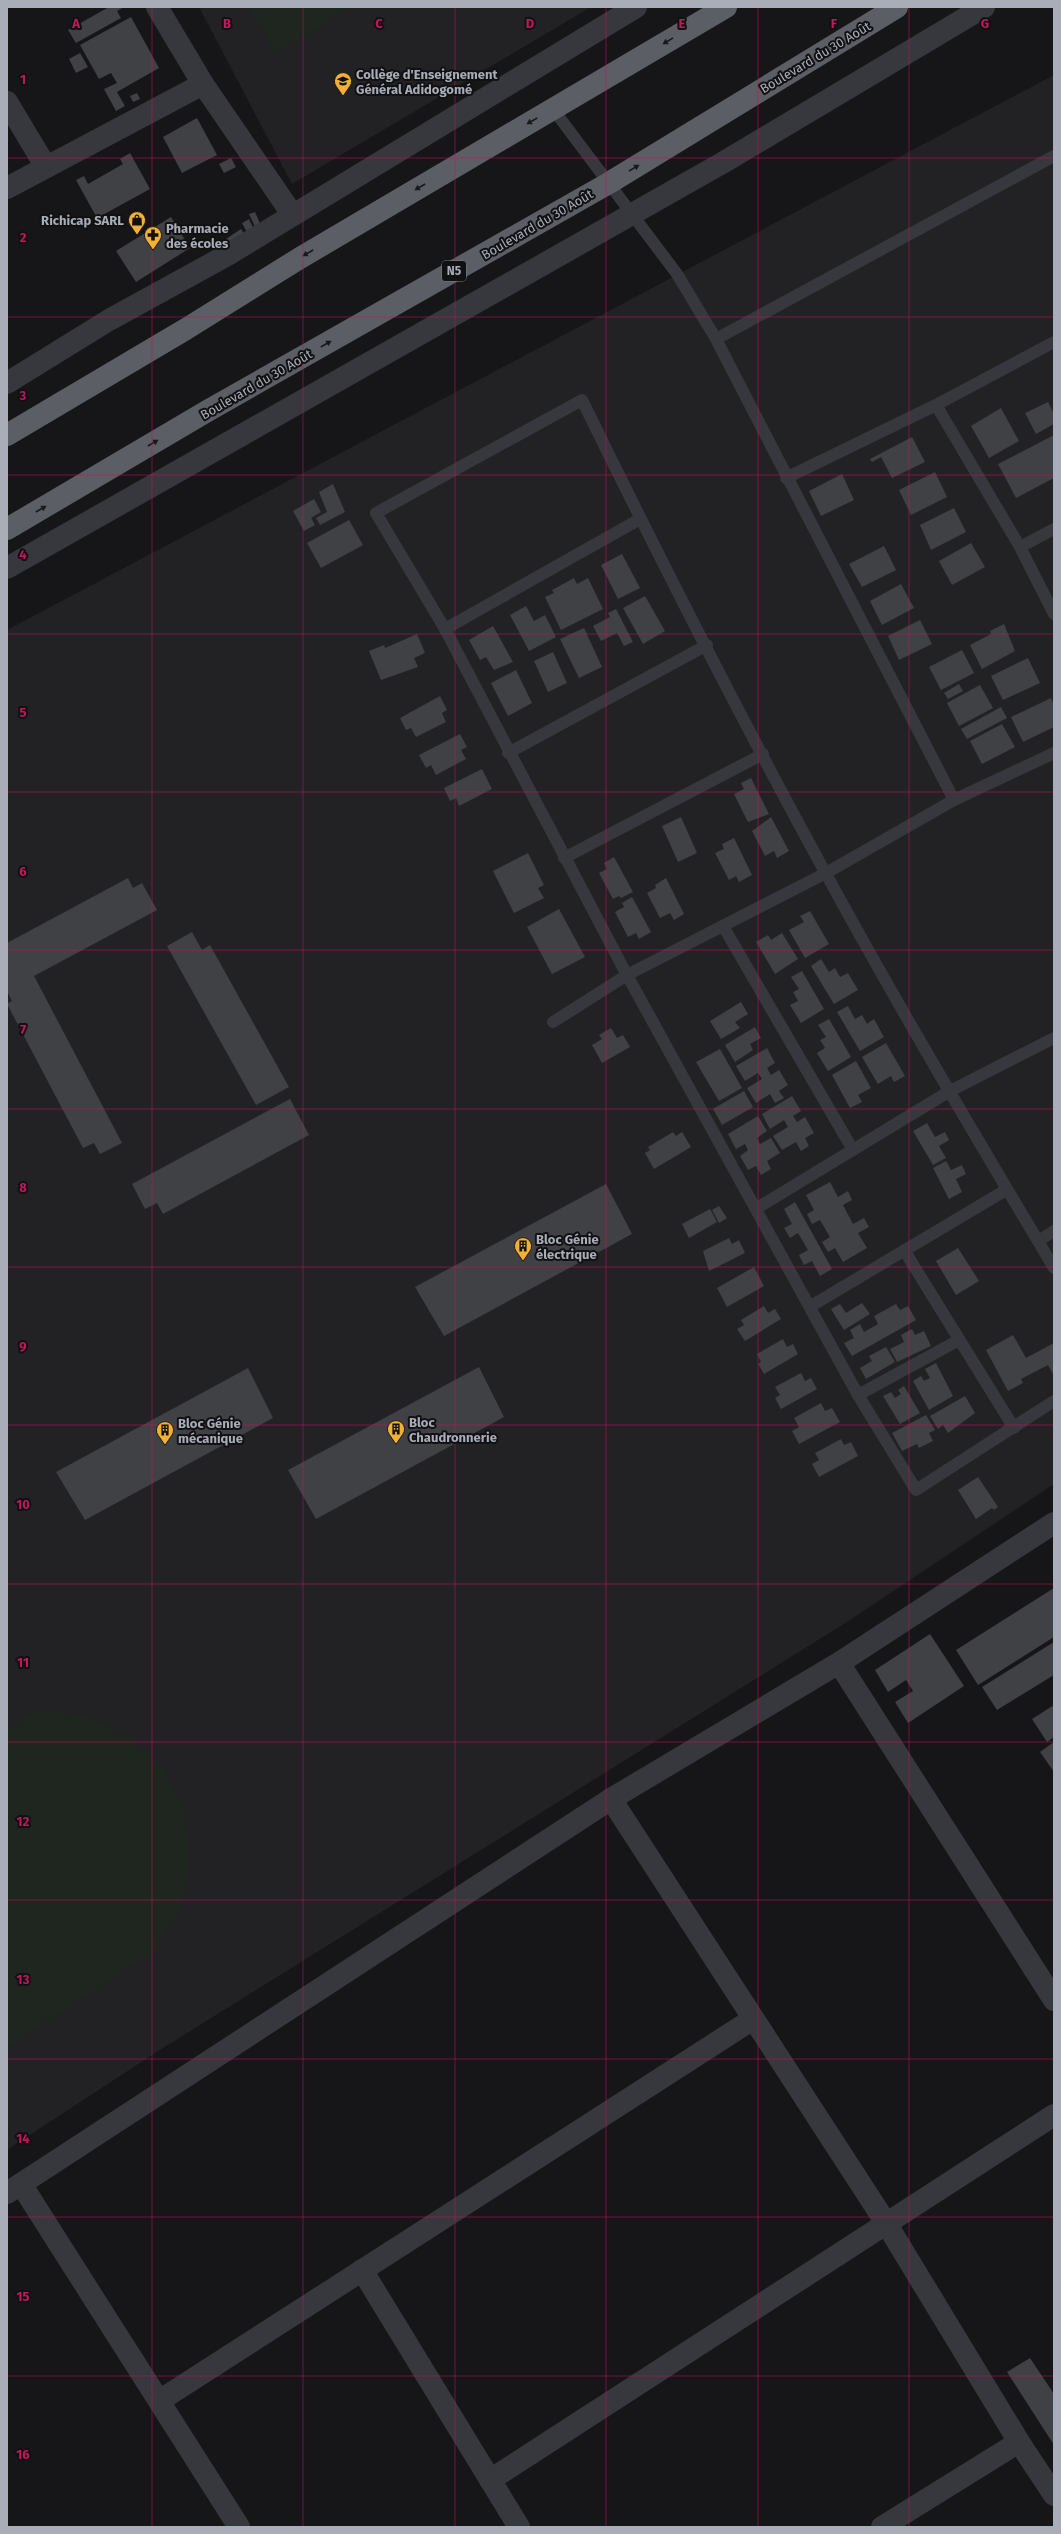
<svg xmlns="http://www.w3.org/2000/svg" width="1061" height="2534" viewBox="0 0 1061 2534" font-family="'Fira Sans',sans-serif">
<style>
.built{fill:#222225}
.green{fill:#1e261f}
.building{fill:#404145}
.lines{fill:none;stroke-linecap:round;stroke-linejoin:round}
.service{stroke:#37383d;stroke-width:12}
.minor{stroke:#37383d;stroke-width:22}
.trunk{stroke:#5b5e65;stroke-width:22}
.oneway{fill:#18191b}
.grid{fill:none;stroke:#c2185b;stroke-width:1;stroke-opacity:0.55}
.labels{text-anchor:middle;stroke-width:4;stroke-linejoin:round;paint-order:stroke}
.shield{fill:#111113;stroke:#7b7e86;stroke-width:1}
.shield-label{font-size:12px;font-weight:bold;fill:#a8adb8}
.street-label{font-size:13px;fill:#a8adb8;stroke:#111113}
.poi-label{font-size:13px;font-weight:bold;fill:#a8adb8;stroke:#111113;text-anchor:start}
.grid-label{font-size:13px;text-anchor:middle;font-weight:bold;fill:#c2185b;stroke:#111113;stroke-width:4;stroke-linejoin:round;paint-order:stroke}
</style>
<rect width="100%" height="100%" fill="#161618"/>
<!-- built -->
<g class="built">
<polygon points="199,7 591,7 292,184"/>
<polygon points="1054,75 1054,1484 847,1622 155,2053 7,2150 7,630"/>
</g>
<!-- green -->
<g class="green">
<polygon points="249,7 353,7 276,53"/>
<polygon points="37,1710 86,1715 129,1736 164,1770 185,1814 190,1863 179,1911 152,1952 7,2048 7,1729"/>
</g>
<!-- building -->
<g class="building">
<polygon points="109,7 124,7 117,11 121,18 76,43 68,30"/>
<polygon points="131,17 159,68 117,92 125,106 116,111 104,89 117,83 111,73 99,79 80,45"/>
<polygon points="80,53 88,67 76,73 69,59"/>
<polygon points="137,93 140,99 133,102 130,96"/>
<polygon points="197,118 217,155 182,173 163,137"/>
<polygon points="130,153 150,189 97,218 76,180 84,176 88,184 123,164 120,159"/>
<polygon points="231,158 236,167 224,173 219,164"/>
<polygon points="255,212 262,228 257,231 249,214"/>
<polygon points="171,217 190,248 136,282 116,251"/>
<polygon points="249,219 256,234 250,238 242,223"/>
<polygon points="241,229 248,240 228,254 220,243"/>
<polygon points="1048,402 1054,414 1054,424 1036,434 1025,413"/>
<polygon points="1001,408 1019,441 989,458 971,426"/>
<polygon points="1054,435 1054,478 1016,498 998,464"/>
<polygon points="912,437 925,462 892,478 881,457 872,462 870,459"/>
<polygon points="935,472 947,497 911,515 899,490"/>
<polygon points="842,474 854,500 821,516 809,491"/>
<polygon points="333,484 345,512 320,525 316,518 327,512 319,492"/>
<polygon points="314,499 321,512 311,518 315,525 304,531 293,511"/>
<polygon points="954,508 966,532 931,550 920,525"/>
<polygon points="349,520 363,545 321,568 307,543"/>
<polygon points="971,543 985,567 952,585 939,561"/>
<polygon points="884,546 896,570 862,587 849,564"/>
<polygon points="622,554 640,588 618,599 601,565"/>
<polygon points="574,578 577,584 588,578 603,609 561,630 545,597 554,593 552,590"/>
<polygon points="901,584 914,608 882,625 870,601"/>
<polygon points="645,596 665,631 643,644 623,608"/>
<polygon points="526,606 534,621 545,615 556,637 529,651 510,615"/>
<polygon points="616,609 633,642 624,646 617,633 601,641 593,626 610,617 608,613"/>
<polygon points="920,620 932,644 899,660 888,636"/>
<polygon points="1004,624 1015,651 982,669 970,645 991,634 990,631"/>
<polygon points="493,626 513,662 494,670 486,657 480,660 469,640"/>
<polygon points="584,628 602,667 579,678 560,639"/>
<polygon points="417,634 425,653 414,658 418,667 381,680 369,651 384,645 385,648"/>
<polygon points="962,650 974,673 941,690 929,667"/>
<polygon points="553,652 567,683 548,692 534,661"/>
<polygon points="1028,658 1040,683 1003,700 991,676"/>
<polygon points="516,670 532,703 508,716 491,683"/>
<polygon points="959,684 963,691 948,699 944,693"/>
<polygon points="980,685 993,708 959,726 947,703"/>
<polygon points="440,696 447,710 442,713 446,722 416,737 411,728 406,730 400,718"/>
<polygon points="1051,698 1054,705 1054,727 1023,742 1011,717"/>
<polygon points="1001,707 1007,718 967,739 961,729"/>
<polygon points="1002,724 1015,747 982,764 970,741"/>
<polygon points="460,734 467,747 461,750 466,759 436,775 431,765 426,768 419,755"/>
<polygon points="482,769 492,789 459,806 456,798 450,801 444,788"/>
<polygon points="751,778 769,814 748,822 734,794 744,789 741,783"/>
<polygon points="681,817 697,853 678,862 662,826"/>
<polygon points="771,817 789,851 777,858 774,851 765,856 752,831"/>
<polygon points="734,838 752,875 739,882 736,876 729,880 715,853 724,849 722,844"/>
<polygon points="528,853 544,885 538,888 544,898 514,913 493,871"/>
<polygon points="614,857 633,892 621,898 619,896 613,899 599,873 607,869 604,863"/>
<polygon points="128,878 133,888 142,883 157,910 34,976 122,1143 100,1154 94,1143 83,1148 7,1004 12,1001 7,991 7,943"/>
<polygon points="666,878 684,914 674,920 670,913 660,918 647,893 656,888 655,885"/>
<polygon points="632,897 651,932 639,939 636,933 628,937 615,912 624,907 622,903"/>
<polygon points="559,909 585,957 552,974 527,927"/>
<polygon points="810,911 829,944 805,958 789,930 804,922 800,916"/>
<polygon points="192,932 202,950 210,945 289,1087 256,1105 167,946"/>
<polygon points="782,933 798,959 775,974 756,942 768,935 771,940"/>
<polygon points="821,959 829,972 835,968 840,977 848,973 858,990 834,1004 811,966"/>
<polygon points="802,971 824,1009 801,1023 790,1005 798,1001 793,992 799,989 791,977"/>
<polygon points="741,1002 748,1014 735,1022 740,1028 721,1039 710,1021"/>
<polygon points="848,1006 855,1019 862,1015 867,1024 874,1019 884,1037 860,1051 837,1012"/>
<polygon points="829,1019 851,1057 828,1071 817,1053 825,1048 820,1040 826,1037 818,1025"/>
<polygon points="755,1027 761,1038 750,1044 753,1050 735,1062 725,1045"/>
<polygon points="611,1028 617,1038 623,1035 630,1047 602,1063 592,1045 602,1039 599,1035"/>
<polygon points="886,1043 905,1076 894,1082 891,1076 878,1084 862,1057"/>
<polygon points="767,1048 775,1063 767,1068 771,1075 779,1070 788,1085 779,1091 784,1098 775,1103 770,1094 756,1103 747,1088 762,1079 758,1073 745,1081 736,1066"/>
<polygon points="720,1049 742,1088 719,1101 696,1062"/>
<polygon points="856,1061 871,1088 858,1095 862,1102 850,1108 832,1075"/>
<polygon points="744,1091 753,1107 722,1125 713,1109"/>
<polygon points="792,1096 801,1111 793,1116 797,1122 805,1117 814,1133 805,1138 809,1146 801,1151 796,1142 782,1150 773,1136 788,1127 784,1120 770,1129 762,1114"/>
<polygon points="290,1099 309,1135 163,1214 157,1203 145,1209 132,1184"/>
<polygon points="758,1116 767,1131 757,1138 760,1144 771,1138 780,1153 767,1161 771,1169 761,1175 756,1166 748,1170 740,1156 748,1150 745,1144 736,1149 728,1134"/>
<polygon points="927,1123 935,1137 945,1132 949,1140 939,1146 946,1158 933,1165 913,1131"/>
<polygon points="673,1132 676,1136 682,1132 691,1147 654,1169 645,1153 650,1150 648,1147"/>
<polygon points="946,1161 951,1170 962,1165 966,1174 956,1179 962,1192 949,1199 933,1168"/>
<polygon points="830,1182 838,1197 848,1191 852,1200 843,1205 853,1224 864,1218 869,1227 858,1233 867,1248 843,1262 835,1248 828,1252 822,1242 830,1237 820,1220 812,1224 807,1214 814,1210 806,1195"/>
<polygon points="606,1184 632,1234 444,1336 415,1287"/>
<polygon points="795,1202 832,1269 820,1276 812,1261 804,1265 799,1255 808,1250 798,1233 790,1238 784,1228 792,1224 784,1209"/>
<polygon points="719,1206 727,1218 719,1223 712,1210"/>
<polygon points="710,1209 717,1222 689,1238 682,1224"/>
<polygon points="729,1238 732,1244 739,1240 745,1253 709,1271 703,1251"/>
<polygon points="958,1248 979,1281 956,1295 936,1261"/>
<polygon points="754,1267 764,1286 727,1307 717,1288"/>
<polygon points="862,1303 870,1314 844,1330 831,1309 840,1304 846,1313"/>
<polygon points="896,1304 900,1310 908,1306 916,1320 852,1356 844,1343 854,1338 850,1330 860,1324 864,1332 878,1324 874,1316"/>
<polygon points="764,1306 768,1313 775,1309 781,1319 745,1341 737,1329 744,1325 741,1320"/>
<polygon points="912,1329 915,1335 924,1331 931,1346 897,1362 890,1349 904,1342 901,1335"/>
<polygon points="1013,1335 1026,1358 1054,1343 1054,1376 1048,1365 1021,1379 1023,1383 1008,1391 986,1350"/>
<polygon points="783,1339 787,1347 793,1344 798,1354 764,1374 758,1364 761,1362 757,1354"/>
<polygon points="886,1347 895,1362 866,1379 860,1368 872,1361 869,1356"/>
<polygon points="936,1363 953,1396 929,1410 913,1381 921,1376 924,1381 930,1378 925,1369"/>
<polygon points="479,1367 504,1417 316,1519 288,1470"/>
<polygon points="248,1368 273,1418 85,1520 56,1472"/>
<polygon points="801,1373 805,1381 811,1378 817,1389 781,1409 775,1398 780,1395 775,1387"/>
<polygon points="904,1386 920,1413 900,1424 883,1396 891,1392 895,1398 901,1394 898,1390"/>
<polygon points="965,1396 975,1413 948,1433 943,1425 938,1429 930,1416"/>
<polygon points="821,1403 825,1411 832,1408 840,1422 799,1444 792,1431 799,1427 794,1418"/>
<polygon points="926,1415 935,1430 929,1433 933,1441 919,1448 917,1444 902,1451 892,1433"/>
<polygon points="841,1439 844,1445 851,1442 858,1456 819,1477 812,1464 819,1460 815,1453"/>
<polygon points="978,1477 998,1507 994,1510 992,1508 976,1519 958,1490"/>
<polygon points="1054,1588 1054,1637 978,1685 956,1650"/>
<polygon points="930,1634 964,1686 908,1723 895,1702 913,1691 906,1680 888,1692 875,1670"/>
<polygon points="1054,1642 1054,1675 997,1710 982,1687"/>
<polygon points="1054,1705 1054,1737 1047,1742 1032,1719"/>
<polygon points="1054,1742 1054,1772 1040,1752"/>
<polygon points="1030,2358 1054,2394 1054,2445 1007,2372"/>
</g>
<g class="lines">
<!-- service -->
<g class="service">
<polyline points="553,109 677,274 716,339 954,800"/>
<polyline points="716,339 1054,156"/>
<polyline points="936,405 1020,547 1054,614"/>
<polyline points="786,478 936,405 1054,342"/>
<polyline points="1020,547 1054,529"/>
<polyline points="445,629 640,519"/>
<polyline points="508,753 707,645"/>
<polyline points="564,858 763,754"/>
<polyline points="723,926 853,1150"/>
<polyline points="553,1022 627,975 826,873 954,800 1054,753"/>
<polyline points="757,1208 950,1091 1054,1038"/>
<polyline points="1038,1241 1054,1231"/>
<polyline points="904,1250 1014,1428"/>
<path d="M1054 1268C976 1137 898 1006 825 872 740 717 660 559 582 400L376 513 445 629 627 975 858 1395 916 1490 1054 1401"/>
<polyline points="811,1306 1006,1190"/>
<polyline points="858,1395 959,1340"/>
</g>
<!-- minor -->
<g class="minor">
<polyline points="157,7 203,84 292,214"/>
<polyline points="7,102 46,167"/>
<polyline points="7,188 203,84"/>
<polyline points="7,383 109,320 229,254 636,7"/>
<polyline points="7,568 724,162 984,7"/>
<polyline points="839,1663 1054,2000"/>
<polyline points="611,1799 886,2223 1019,2442 1054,2495"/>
<polyline points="21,2184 239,2527"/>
<polyline points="7,2193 611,1799 839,1663 1054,1523"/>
<polyline points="362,2270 519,2527"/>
<polyline points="159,2401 753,2019"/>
<polyline points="490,2480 1054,2115"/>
<polyline points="882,2527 1019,2442"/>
</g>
<!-- trunk -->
<g class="trunk">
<polyline points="7,435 186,329 300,258 726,7"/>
<polyline points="7,529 209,410 609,183 897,7"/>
</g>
</g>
<!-- one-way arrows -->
<defs><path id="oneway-solid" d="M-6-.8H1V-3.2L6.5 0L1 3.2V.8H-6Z"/></defs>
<g class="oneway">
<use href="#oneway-solid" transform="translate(668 41) rotate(149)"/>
<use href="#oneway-solid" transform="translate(532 121) rotate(150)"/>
<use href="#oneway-solid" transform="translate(634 168) rotate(-31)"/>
<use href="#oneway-solid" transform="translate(420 187) rotate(150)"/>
<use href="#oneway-solid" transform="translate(308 253) rotate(150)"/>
<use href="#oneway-solid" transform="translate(326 344) rotate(-30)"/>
<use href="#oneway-solid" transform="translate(153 443) rotate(-30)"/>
<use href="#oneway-solid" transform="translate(41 509) rotate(-30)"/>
</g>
<!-- grid -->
<path class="grid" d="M152 7V2527M303 7V2527M455 7V2527M606 7V2527M758 7V2527M909 7V2527M7 158H1054M7 317H1054M7 475H1054M7 634H1054M7 792H1054M7 950H1054M7 1109H1054M7 1267H1054M7 1425H1054M7 1584H1054M7 1742H1054M7 1900H1054M7 2059H1054M7 2217H1054M7 2376H1054"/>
<!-- icons -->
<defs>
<g id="school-pin" transform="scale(0.9)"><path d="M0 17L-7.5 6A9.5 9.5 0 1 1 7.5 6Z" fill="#f2b134" stroke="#111113"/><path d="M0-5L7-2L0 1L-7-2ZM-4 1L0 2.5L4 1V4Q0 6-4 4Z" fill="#111"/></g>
<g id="shop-pin" transform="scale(0.9)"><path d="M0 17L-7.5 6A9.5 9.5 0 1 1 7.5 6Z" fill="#f2b134" stroke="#111113"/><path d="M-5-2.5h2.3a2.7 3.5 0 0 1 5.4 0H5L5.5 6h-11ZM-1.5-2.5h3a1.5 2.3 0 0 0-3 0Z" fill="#111"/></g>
<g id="pharmacy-pin" transform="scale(0.9)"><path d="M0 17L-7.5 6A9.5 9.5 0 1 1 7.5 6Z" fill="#f2b134" stroke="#111113"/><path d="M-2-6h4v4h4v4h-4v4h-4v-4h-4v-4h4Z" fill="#111"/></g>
<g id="building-pin" transform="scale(0.9)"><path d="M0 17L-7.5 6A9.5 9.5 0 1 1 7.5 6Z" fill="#f2b134" stroke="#111113"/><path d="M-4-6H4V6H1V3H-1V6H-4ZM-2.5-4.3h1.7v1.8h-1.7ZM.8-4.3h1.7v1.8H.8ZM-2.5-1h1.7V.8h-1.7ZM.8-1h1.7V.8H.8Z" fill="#111"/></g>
</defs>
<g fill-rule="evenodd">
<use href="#school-pin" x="343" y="81"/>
<use href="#shop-pin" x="137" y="220"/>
<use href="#pharmacy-pin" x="153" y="235"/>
<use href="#building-pin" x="523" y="1246"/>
<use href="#building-pin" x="396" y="1429"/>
<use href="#building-pin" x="165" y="1430"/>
</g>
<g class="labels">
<!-- shield labels -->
<rect class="shield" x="442" y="261" width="24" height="20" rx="3"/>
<g class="shield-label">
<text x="454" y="275">N5</text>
</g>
<!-- street labels -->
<g class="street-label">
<text transform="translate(815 57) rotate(-31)" y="5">Boulevard du 30 Août</text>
<text transform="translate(537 224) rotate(-30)" y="5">Boulevard du 30 Août</text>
<text transform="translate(256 384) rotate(-30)" y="5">Boulevard du 30 Août</text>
</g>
<!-- poi labels -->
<g class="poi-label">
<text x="356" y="79">Collège d'Enseignement<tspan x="356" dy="15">Général Adidogomé</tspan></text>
<text x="124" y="225" text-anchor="end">Richicap SARL</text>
<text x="166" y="233">Pharmacie<tspan x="166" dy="15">des écoles</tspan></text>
<text x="536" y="1244">Bloc Génie<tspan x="536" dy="15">électrique</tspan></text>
<text x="409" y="1427">Bloc<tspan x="409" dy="15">Chaudronnerie</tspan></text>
<text x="178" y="1428">Bloc Génie<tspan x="178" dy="15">mécanique</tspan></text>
</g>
</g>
<g class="grid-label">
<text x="76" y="28">A</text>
<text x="227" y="28">B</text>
<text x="379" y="28">C</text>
<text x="530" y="28">D</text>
<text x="682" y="28">E</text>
<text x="834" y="28">F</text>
<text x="985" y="28">G</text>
<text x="23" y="84">1</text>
<text x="23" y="242">2</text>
<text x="23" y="400">3</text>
<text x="23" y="559">4</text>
<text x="23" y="717">5</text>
<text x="23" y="876">6</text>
<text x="23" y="1034">7</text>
<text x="23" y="1192">8</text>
<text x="23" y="1351">9</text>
<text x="23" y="1509">10</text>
<text x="23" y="1667">11</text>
<text x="23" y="1826">12</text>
<text x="23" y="1984">13</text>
<text x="23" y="2143">14</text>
<text x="23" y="2301">15</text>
<text x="23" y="2459">16</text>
</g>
<!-- border -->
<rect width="1061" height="2534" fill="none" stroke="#a8adb8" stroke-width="16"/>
</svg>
